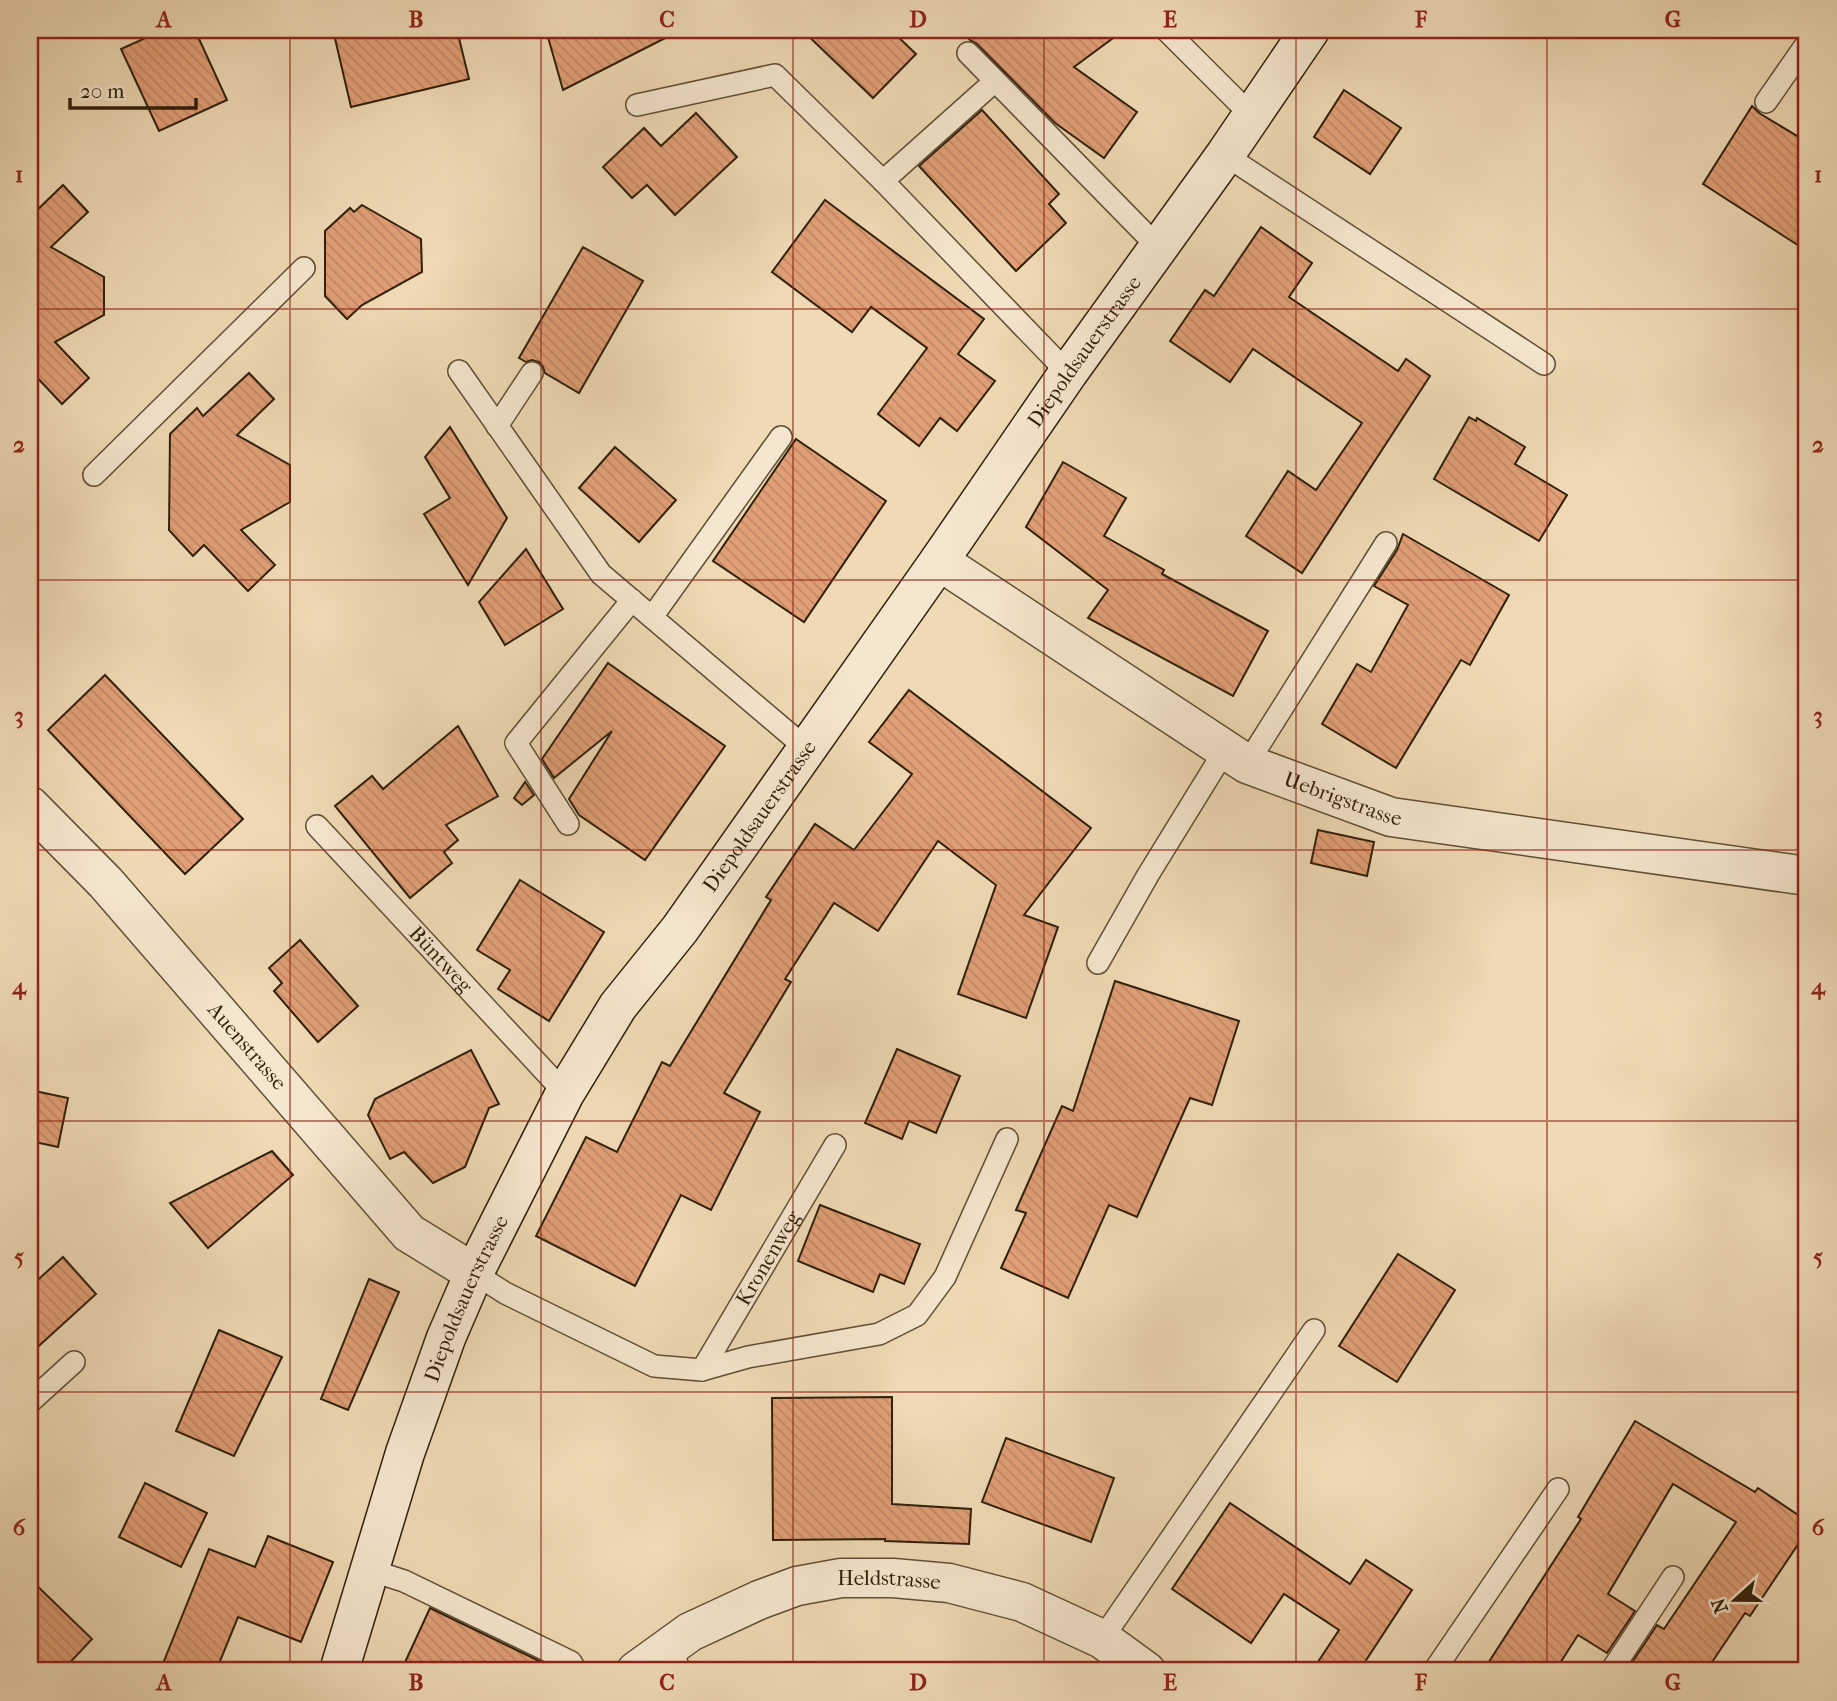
<svg xmlns="http://www.w3.org/2000/svg" width="1837" height="1701" viewBox="0 0 1837 1701" font-family="'IM FELL French Canon',serif">
<style>
.building{fill:url(#building-back-hatch);stroke:#301f09;stroke-width:2}
.lines{fill:none;stroke-linecap:round;stroke-linejoin:round}
.lane-casing{stroke:#604e34;stroke-width:24}
.street-casing{stroke:#604e34;stroke-width:41}
.secondary-casing{stroke:#301f09;stroke-width:41}
.lane{stroke:#f5e7cf;stroke-width:21}
.street{stroke:#f5e7cf;stroke-width:38}
.secondary{stroke:#f5e7cf;stroke-width:38}
.grid{fill:none;stroke:#8f2418;stroke-width:2;stroke-opacity:0.55}
.labels{text-anchor:middle;stroke-width:6;stroke-linejoin:round;paint-order:stroke}
.street-label{font-size:21px;fill:#301f09;stroke:#f5e7cf}
.neatline{fill:none;stroke:#8f2418;stroke-width:2.5}
.grid-label{font-size:23px;text-anchor:middle;font-weight:bold;fill:#8f2418}
</style>
<defs>
<pattern id="building-back-hatch" width="6" height="6" patternUnits="userSpaceOnUse" patternTransform="scale(1.75)"><rect width="6" height="6" fill="#e19f77"/><path d="M-1 5l2 2M0 0l6 6M5-1l2 2" fill="none" stroke="#c18866"/></pattern>
</defs>
<rect width="100%" height="100%" fill="#efdab5"/>
<filter id="stains"><feTurbulence type="fractalNoise" baseFrequency=".00286" numOctaves="4"/><feColorMatrix values="0 0 0 0 .2 0 0 0 0 .09 0 0 0 0 .02 0 0 0 .5 -.17"/></filter>
<radialGradient id="worn" r=".72"><stop offset=".6" stop-color="#630" stop-opacity="0"/><stop offset="1" stop-color="#630" stop-opacity=".3"/></radialGradient>
<!-- building -->
<g class="building">
<polygon points="163,30 195,30 227,100 159,131 121,49"/>
<polygon points="333,30 457,30 469,79 351,107"/>
<polygon points="546,30 681,30 563,90"/>
<polygon points="802,30 891,30 916,54 873,98"/>
<polygon points="959,30 1124,30 1074,67 1137,112 1104,158 1055,123 977,44 970,40"/>
<polygon points="1344,90 1401,128 1370,174 1314,137"/>
<polygon points="1752,106 1759,113 1807,142 1807,251 1703,184"/>
<polygon points="982,110 1059,194 1049,204 1066,223 1016,271 919,166"/>
<polygon points="696,113 737,157 675,215 647,185 632,198 603,167 644,128 661,146"/>
<polygon points="63,185 88,212 51,247 104,277 104,315 55,342 89,378 62,404 30,370 30,217"/>
<polygon points="825,200 984,319 958,354 995,381 957,431 940,418 919,446 878,414 927,348 871,307 852,332 772,272"/>
<polygon points="362,205 421,239 422,272 362,305 347,319 325,296 325,231 350,208 354,212"/>
<polygon points="1261,227 1312,263 1289,297 1398,371 1406,359 1430,376 1302,573 1246,536 1288,471 1316,490 1362,423 1253,349 1230,382 1170,341 1205,290 1214,296"/>
<polygon points="583,247 643,281 579,393 545,373 543,367 539,362 532,360 526,362 519,358"/>
<polygon points="249,373 274,399 237,435 290,465 290,502 241,530 275,565 248,591 204,545 193,556 169,530 170,434 197,408 203,416"/>
<polygon points="1469,417 1476,421 1477,418 1525,447 1515,464 1567,495 1539,541 1434,479"/>
<polygon points="450,427 507,518 468,585 424,514 450,498 425,457"/>
<polygon points="796,439 886,501 804,622 713,561"/>
<polygon points="615,447 676,500 639,542 579,488"/>
<polygon points="1063,462 1126,498 1104,536 1164,570 1162,574 1268,631 1233,696 1088,618 1108,590 1026,527"/>
<polygon points="1403,534 1509,595 1470,665 1461,660 1396,768 1322,724 1357,664 1371,672 1408,605 1374,586 1397,550"/>
<polygon points="526,549 563,609 505,645 479,602"/>
<polygon points="608,663 725,746 645,860 579,815 569,799 612,731 554,778 542,759"/>
<polygon points="105,675 243,819 185,874 48,730"/>
<polygon points="909,690 1091,828 1024,915 1058,927 1026,1018 958,994 996,885 938,841 878,931 834,903 785,979 791,982 724,1093 760,1112 711,1210 681,1195 635,1286 536,1236 586,1137 617,1152 662,1062 670,1066 771,900 766,897 815,824 854,850 912,774 869,742"/>
<polygon points="458,726 498,796 446,825 458,840 444,852 452,863 410,898 335,806 372,776 383,789"/>
<polygon points="525,782 534,795 522,805 514,798"/>
<polygon points="1318,830 1374,842 1367,876 1311,863"/>
<polygon points="520,880 604,932 549,1021 498,989 510,970 477,950"/>
<polygon points="300,940 358,1006 318,1042 274,991 282,983 269,968"/>
<polygon points="1115,981 1239,1021 1212,1105 1190,1098 1137,1217 1109,1205 1068,1298 1001,1268 1026,1213 1016,1210 1062,1106 1073,1111"/>
<polygon points="897,1049 960,1076 936,1133 909,1121 902,1139 865,1123"/>
<polygon points="471,1050 499,1104 489,1108 465,1167 433,1183 404,1152 390,1159 368,1115 375,1099"/>
<polygon points="30,1090 68,1098 58,1147 30,1141"/>
<polygon points="272,1151 293,1175 208,1248 170,1203"/>
<polygon points="820,1205 920,1244 904,1284 880,1274 873,1292 798,1261"/>
<polygon points="1398,1254 1455,1290 1397,1382 1339,1346"/>
<polygon points="63,1257 96,1294 30,1354 30,1287"/>
<polygon points="369,1279 399,1292 348,1410 321,1399"/>
<polygon points="219,1330 282,1357 234,1456 176,1431"/>
<polygon points="892,1397 892,1504 971,1509 969,1544 885,1541 885,1539 773,1540 772,1398"/>
<polygon points="1635,1421 1755,1492 1758,1488 1807,1521 1807,1531 1750,1616 1745,1613 1706,1671 1636,1671 1629,1667 1657,1625 1664,1629 1736,1522 1673,1484 1608,1594 1635,1611 1607,1653 1578,1635 1555,1671 1483,1671 1581,1519 1578,1517"/>
<polygon points="1006,1438 1114,1478 1091,1542 982,1502"/>
<polygon points="145,1483 207,1513 181,1567 119,1537"/>
<polygon points="1230,1503 1350,1584 1366,1560 1412,1590 1359,1671 1312,1671 1339,1630 1284,1594 1251,1643 1172,1589"/>
<polygon points="268,1536 333,1562 301,1642 238,1617 216,1671 160,1671 209,1549 255,1567"/>
<polygon points="30,1579 92,1639 62,1671 30,1671"/>
<polygon points="430,1608 560,1671 401,1671"/>
</g>
<g class="lines">
<!-- lane casing -->
<g class="lane-casing">
<g id="lane">
<polyline points="1166,30 1252,116"/>
<polyline points="968,53 1158,247"/>
<polyline points="1766,102 1807,43"/>
<polyline points="637,105 775,75 883,181 1068,373"/>
<polyline points="1225,155 1544,364"/>
<polyline points="883,181 995,81"/>
<polyline points="459,371 601,574 807,749"/>
<polyline points="497,426 532,373"/>
<polyline points="94,475 304,268"/>
<polyline points="652,617 781,437"/>
<polyline points="1247,764 1386,543"/>
<polyline points="568,824 516,743 632,600"/>
<path id="s1" d="M317 826 565 1093"/>
<polyline points="1098,963 1148,875 1225,750"/>
<polyline points="474,1273 505,1293 654,1366 702,1370 748,1357 879,1334 917,1315 945,1277 1007,1139"/>
<path id="s2" d="M702 1370 835 1145"/>
<polyline points="30,1402 74,1362"/>
<polyline points="370,1570 404,1581 571,1662 576,1671"/>
<polyline points="1102,1639 1314,1330"/>
<polyline points="672,1645 679,1671"/>
<polyline points="1434,1671 1558,1489"/>
<polyline points="1611,1671 1673,1577"/>
</g>
</g>
<!-- street casing -->
<g class="street-casing">
<g id="street">
<path id="s3" d="M939 561 1247 764 1391 817 1807 876"/>
<path id="s4" d="M30 806 106 883 409 1233 474 1273"/>
<path id="s5" d="M636 1671 690 1632 759 1600 797 1586 841 1578H893L949 1583 1022 1602 1102 1639 1146 1671"/>
</g>
</g>
<!-- secondary casing -->
<g class="secondary-casing">
<g id="secondary">
<path id="s6" d="M339 1671 405 1453 446 1338 474 1273 565 1093 618 1006 680 929 939 561 1068 373 1225 155 1310 30"/>
</g>
</g>
<!-- lane -->
<use href="#lane" class="lane"/>
<!-- street -->
<use href="#street" class="street"/>
<!-- secondary -->
<use href="#secondary" class="secondary"/>
</g>
<!-- grid -->
<path class="grid" d="M290 30V1671M541 30V1671M793 30V1671M1044 30V1671M1296 30V1671M1547 30V1671M30 309H1807M30 580H1807M30 850H1807M30 1121H1807M30 1392H1807"/>
<g class="labels">
<!-- street labels -->
<g class="street-label">
<text dy="7" stroke="none"><textPath href="#s6" startOffset="1528">Diepoldsauerstrasse</textPath></text>
<text dy="7" stroke="none"><textPath href="#s3" startOffset="471">Uebrigstrasse</textPath></text>
<text dy="7" stroke="none"><textPath href="#s6" startOffset="961">Diepoldsauerstrasse</textPath></text>
<text dy="7" stroke="none"><textPath href="#s1" startOffset="182">Büntweg</textPath></text>
<text dy="7" stroke="none"><textPath href="#s4" startOffset="324">Auenstrasse</textPath></text>
<text dy="7" stroke="none"><textPath href="#s2" startOffset="130">Kronenweg</textPath></text>
<text dy="7" stroke="none"><textPath href="#s6" startOffset="394">Diepoldsauerstrasse</textPath></text>
<text dy="7" stroke="none"><textPath href="#s5" startOffset="276">Heldstrasse</textPath></text>
</g>
</g>
<!-- margin -->
<rect width="1837" height="1701" fill="none" stroke="#efdab5" stroke-width="77"/>
<!-- north arrow -->
<g transform="translate(1735 1600) rotate(249)" stroke="#f5e7cf" stroke-width="5" paint-order="stroke">
<path d="M0-5L12 26L0 18L-12 26Z" fill="#301f09"/>
<text y="-10" font-size="19" font-weight="bold" text-anchor="middle" fill="#301f09">N</text>
</g>
<!-- scale -->
<path d="M70 98v10h126v-10" fill="none" stroke="#301f09" stroke-width="3.5"/>
<text x="80" y="98" font-size="21" fill="#301f09" stroke="#f5e7cf" stroke-width="5" paint-order="stroke">20 m</text>
<rect x="38" y="38" width="1760" height="1624" class="neatline"/>
<g class="grid-label">
<text x="164" y="27">A</text>
<text x="416" y="27">B</text>
<text x="667" y="27">C</text>
<text x="918" y="27">D</text>
<text x="1170" y="27">E</text>
<text x="1421" y="27">F</text>
<text x="1673" y="27">G</text>
<text x="19" y="182">1</text>
<text x="1818" y="182">1</text>
<text x="19" y="452">2</text>
<text x="1818" y="452">2</text>
<text x="19" y="723">3</text>
<text x="1818" y="723">3</text>
<text x="19" y="994">4</text>
<text x="1818" y="994">4</text>
<text x="19" y="1264">5</text>
<text x="1818" y="1264">5</text>
<text x="19" y="1535">6</text>
<text x="1818" y="1535">6</text>
<text x="164" y="1690">A</text>
<text x="416" y="1690">B</text>
<text x="667" y="1690">C</text>
<text x="918" y="1690">D</text>
<text x="1170" y="1690">E</text>
<text x="1421" y="1690">F</text>
<text x="1673" y="1690">G</text>
</g>
<rect width="100%" height="100%" filter="url(#stains)"/>
<rect width="100%" height="100%" fill="url(#worn)"/>
</svg>
